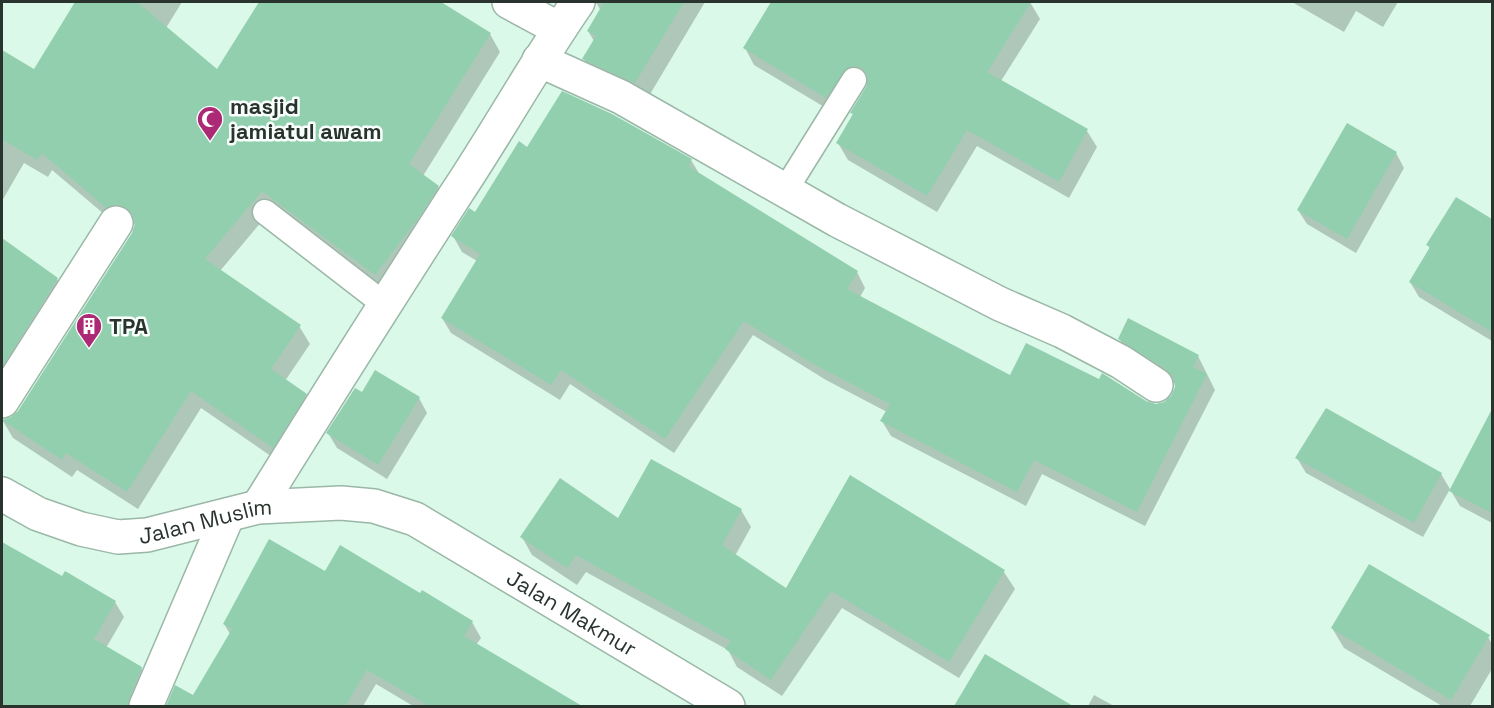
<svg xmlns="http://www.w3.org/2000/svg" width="1494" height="708" viewBox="0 0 1494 708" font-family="'Space Grotesk',sans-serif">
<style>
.shadow{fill:#0003}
.building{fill:#91cfae}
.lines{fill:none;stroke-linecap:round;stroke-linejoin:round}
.lane-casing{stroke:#9ab7a7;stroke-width:27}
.street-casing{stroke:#9ab7a7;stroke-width:36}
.lane{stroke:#fff;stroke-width:24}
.street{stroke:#fff;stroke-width:33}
.labels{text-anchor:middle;stroke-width:5;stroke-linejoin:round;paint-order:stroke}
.poi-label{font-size:22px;font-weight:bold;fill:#29342e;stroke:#f9fffc;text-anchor:start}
.street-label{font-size:22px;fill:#29342e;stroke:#f9fffc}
</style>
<rect width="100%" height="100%" fill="#dbf9e8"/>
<!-- shadow -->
<g class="shadow">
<polygon points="77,2 182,2 166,28 218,71 261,2 439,2 490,34 500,52 423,176 438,187 448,205 386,292 273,208 220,271 299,326 310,344 285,381 306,395 316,413 284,465 201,408 138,509 77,470 72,477 13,438 3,421 11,419 19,412 133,234 136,225 127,222 117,225 52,170 48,177 24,163 2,201 2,52 35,71"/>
<polygon points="591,2 705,2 646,101 594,77 584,59 594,41 588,31 601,11 597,4"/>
<polygon points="772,2 1030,2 1040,19 1001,81 1087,131 1097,147 1069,198 977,146 937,212 848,160 838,143 869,83 856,84 836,114 754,65 745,48"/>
<polygon points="1292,2 1398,2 1383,27 1356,11 1344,32"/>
<polygon points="528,149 691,160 700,175 857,272 865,288 860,297 1010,377 1155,405 1165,403 1173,396 1176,384 1129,355 1120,339 1198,356 1215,390 1145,526 1042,474 1026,506 891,436 882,421 887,412 826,380 753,335 674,453 570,384 560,400 451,333 442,318 477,261 462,252 453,236 476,214"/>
<polygon points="1396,153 1404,168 1356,253 1307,224 1298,210"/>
<polygon points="1457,199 1492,220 1492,341 1419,297 1410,282 1430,249 1428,245"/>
<polygon points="6,243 57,279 70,302 2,410 2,249"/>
<polygon points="362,394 419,398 427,413 387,479 337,448 328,433"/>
<polygon points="1492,413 1492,523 1460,506 1451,491"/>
<polygon points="1297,458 1441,474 1450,489 1423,537 1306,473"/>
<polygon points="850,478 1004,572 1015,589 959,678 842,608 782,696 737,667 728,650 586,572 577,585 532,555 522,537 619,520 741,510 751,527 735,556 786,590"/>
<polygon points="10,549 62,578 115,602 124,617 106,648 141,668 150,683 140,706 2,706 2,564"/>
<polygon points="326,573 421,595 472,622 481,638 476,645 570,706 413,706 376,684 363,706 168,706 176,687 193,697 230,634 224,624"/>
<polygon points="1332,628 1488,637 1492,644 1492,669 1470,706 1442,706 1344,648"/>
<polygon points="986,656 1070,706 956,706"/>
<polygon points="1094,695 1114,706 1088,706"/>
</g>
<!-- building -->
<g class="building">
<polygon points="75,2 137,2 217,69 259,2 441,2 491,33 409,164 439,186 419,217 375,275 262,191 205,259 301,325 271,369 307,394 273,448 191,391 127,492 66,453 62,460 2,420 11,417 18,411 132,233 135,224 133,215 127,208 116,204 106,208 42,153 37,160 2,139 2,50 34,69"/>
<polygon points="604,2 684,2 635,83 582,59 596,36 587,31"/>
<polygon points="771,2 1031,2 987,72 1088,129 1059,182 967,130 927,196 836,143 853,114 850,113 866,87 868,80 867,74 862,68 855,66 847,68 826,98 743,48"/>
<polygon points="562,91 612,114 692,159 688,166 858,271 847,289 1010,375 1026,343 1099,379 1102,373 1146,401 1156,404 1164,402 1171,396 1175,387 1173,377 1166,369 1118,339 1128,318 1199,355 1193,367 1207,374 1137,512 1034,460 1017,492 880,421 890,404 815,365 744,321 665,439 561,370 551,385 441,318 480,254 451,236 469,208 475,212 519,141 527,147"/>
<polygon points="1347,123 1397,152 1347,239 1297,210"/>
<polygon points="1456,197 1492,219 1492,332 1409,282 1430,247 1426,245"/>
<polygon points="2,238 58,278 2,367"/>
<polygon points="375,370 420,397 378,465 326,433 355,388 362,392"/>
<polygon points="1326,408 1442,473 1414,523 1295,458"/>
<polygon points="1492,409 1492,513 1449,491"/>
<polygon points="651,459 742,509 722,545 786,588 850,475 1005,570 949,662 831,591 771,680 725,649 731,641 576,555 567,568 520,537 560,478 618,518"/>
<polygon points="269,539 325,571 340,545 420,593 422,590 473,621 464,636 582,706 429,706 367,670 345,706 166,706 175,685 193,695 232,629 223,624"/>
<polygon points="2,542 62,576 65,571 116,601 94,639 142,667 129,699 128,706 2,706"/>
<polygon points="1369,564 1490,635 1451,700 1331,628"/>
<polygon points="985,654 1073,706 954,706"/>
</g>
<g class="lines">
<!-- lane casing -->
<g class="lane-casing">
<g id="lane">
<polyline points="786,189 854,80"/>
<polyline points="265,212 384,304"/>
</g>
</g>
<!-- street casing -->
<g class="street-casing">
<g id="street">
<polyline points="509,2 559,29"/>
<polyline points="539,60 621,97 837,220 1000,304 1062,331 1121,362 1156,385"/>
<polyline points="2,401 116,223"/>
<path id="s1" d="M2 494 38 514 81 529 118 537 147 535 258 507 341 503 374 506 415 519 728 706"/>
<path d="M258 507C323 402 389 298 456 194 498 131 535 64 578 2"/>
<polyline points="146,706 228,515"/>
</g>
</g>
<!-- lane -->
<use href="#lane" class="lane"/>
<!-- street -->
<use href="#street" class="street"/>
</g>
<!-- icons -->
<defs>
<g id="mosque-pin" transform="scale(1.35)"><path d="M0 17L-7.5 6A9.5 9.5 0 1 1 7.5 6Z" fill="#ab2975" stroke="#f9fffc"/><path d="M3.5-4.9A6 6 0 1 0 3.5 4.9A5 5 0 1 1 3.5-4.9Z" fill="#fff"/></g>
<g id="building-pin" transform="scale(1.35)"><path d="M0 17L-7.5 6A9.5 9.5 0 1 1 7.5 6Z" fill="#ab2975" stroke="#f9fffc"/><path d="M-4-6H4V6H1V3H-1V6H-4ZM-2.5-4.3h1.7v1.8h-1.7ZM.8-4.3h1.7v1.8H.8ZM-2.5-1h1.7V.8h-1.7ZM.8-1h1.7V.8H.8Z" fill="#fff"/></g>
</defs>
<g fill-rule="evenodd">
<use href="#mosque-pin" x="210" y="119"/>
<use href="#building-pin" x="89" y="326"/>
</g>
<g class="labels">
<!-- poi labels -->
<g class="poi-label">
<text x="230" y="114">masjid<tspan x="230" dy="25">jamiatul awam</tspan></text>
<text x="109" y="334">TPA</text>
</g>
<!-- street labels -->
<g class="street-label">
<text dy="8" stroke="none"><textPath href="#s1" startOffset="214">Jalan Muslim</textPath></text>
<text dy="8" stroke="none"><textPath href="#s1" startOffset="610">Jalan Makmur</textPath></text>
</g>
</g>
<!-- border -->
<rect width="1494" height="708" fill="none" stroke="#29342e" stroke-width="6"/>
</svg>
